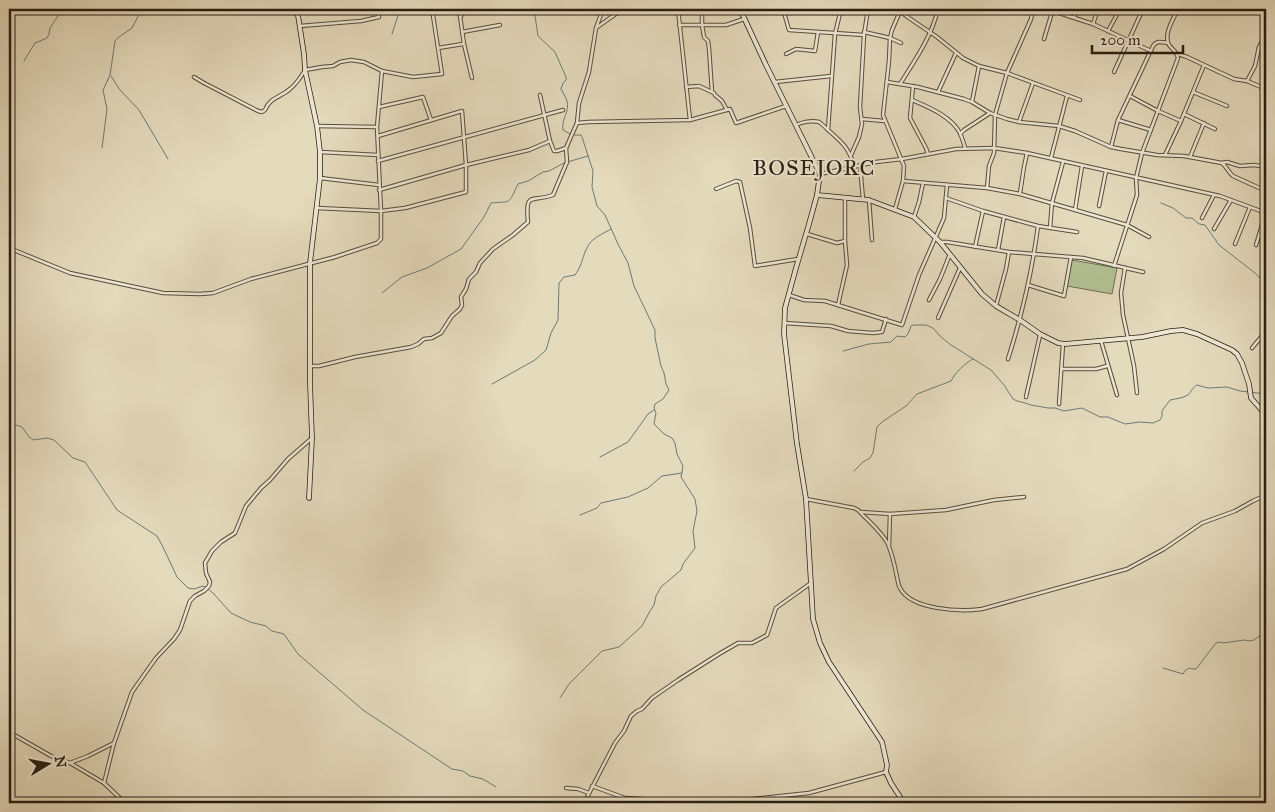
<svg xmlns="http://www.w3.org/2000/svg" width="1275" height="812" viewBox="0 0 1275 812" font-family="'IM FELL Great Primer',serif">
<style>
.pitch{fill:#b2c092;stroke:#6d6f52}
.lines{fill:none;stroke-linecap:round;stroke-linejoin:round}
.stream{stroke:#6b7a76;stroke-width:1}
.street-casing{stroke:#574d3c;stroke-width:4.5}
.secondary-casing{stroke:#281e12;stroke-width:5.5}
.street{stroke:#ede7d3;stroke-width:2.5}
.secondary{stroke:#ede7d3;stroke-width:4}
.labels{text-anchor:middle;stroke-width:4;stroke-linejoin:round;paint-order:stroke}
.quarter-label{font-size:22px;letter-spacing:1px;fill:#281e12;stroke:#ede7d3}
</style>
<rect width="100%" height="100%" fill="#e4dabc"/>
<filter id="stains"><feTurbulence type="fractalNoise" baseFrequency=".004" numOctaves="4"/><feColorMatrix values="0 0 0 0 .2 0 0 0 0 .09 0 0 0 0 .02 0 0 0 .5 -.17"/></filter>
<radialGradient id="worn" r=".72"><stop offset=".6" stop-color="#630" stop-opacity="0"/><stop offset="1" stop-color="#630" stop-opacity=".3"/></radialGradient>
<!-- pitch -->
<polygon class="pitch" points="1072,260 1117,268 1112,294 1067,286"/>
<g class="lines">
<!-- stream -->
<g class="stream">
<path d="M534 9 538 36 555 52 566 77V80L563 83 561 89C563 93 566 97 567 101 570 111 561 120 563 130L572 135H581L582 137 593 171 592 187 597 206 605 215 618 244 628 263 634 286 655 330V338L661 366 664 373 666 384 669 390 663 399 655 404 654 408 656 413 654 424 664 434 672 438 675 443 677 454 683 466 681 477 695 499 697 511 693 531 695 548 683 564 681 570 661 587 656 596 654 605 650 611 642 626 619 647 602 651 569 684 560 698"/>
<polyline points="392,34 400,9"/>
<polyline points="24,61 35,43 47,38 49,34 50,28 58,16 58,9"/>
<polyline points="111,76 120,90 139,110 168,159"/>
<polyline points="102,148 107,109 103,90 110,75 115,41 119,37 132,28 142,9"/>
<polyline points="1161,203 1173,208 1186,218 1192,218 1199,224 1205,225 1219,245 1255,273 1266,284"/>
<path d="M382 293 402 277 427 268 461 249 484 217 491 203C512 201 508 205 518 184L528 181 543 172 549 171 564 163 588 156"/>
<path d="M843 351 869 344 891 342 897 336 905 337 908 334 911 326 914 325H926L933 328 941 337 951 345 991 370 1004 385 1013 399 1017 401 1025 403 1031 405 1048 408H1055L1064 411 1082 408 1100 417H1108L1125 424 1140 422 1153 423 1160 420 1162 416V411L1170 400C1175 399 1183 398 1188 395 1192 391 1192 388 1197 385L1208 388 1227 387 1240 391 1266 394"/>
<path d="M492 384 535 360 546 350 551 333 558 320 559 283 564 277 575 275C583 264 582 256 588 246 593 237 603 234 611 229"/>
<polyline points="9,425 16,425 22,427 29,437 34,440 47,438 54,440 73,458 85,462 117,510 157,536 163,547 177,577 188,588 194,589 203,586 207,588 213,593 231,613 250,622 266,626 272,631 284,634 298,654 363,710 452,769 463,771 470,776 483,779 496,787"/>
<polyline points="600,457 628,442 648,414 654,410"/>
<path d="M854 471 863 462 870 458 873 453 877 427 882 422 906 406 917 394 951 381C955 373 965 363 973 359"/>
<polyline points="580,515 597,508 601,503 628,497 648,488 662,476 682,473"/>
<path d="M1163 668 1183 674C1188 666 1188 669 1196 669L1216 643 1219 642 1223 643 1244 640 1250 641 1254 640 1266 631"/>
</g>
<!-- street casing -->
<g class="street-casing">
<g id="street">
<polyline points="459,9 464,44 472,78"/>
<polyline points="678,9 690,120"/>
<polyline points="702,9 702,25 704,37 708,41 709,48 712,92"/>
<polyline points="783,9 789,30 864,35"/>
<polyline points="897,9 909,18 937,37 963,58 979,66 1007,73 1080,100"/>
<polyline points="1053,11 1093,24 1151,51"/>
<polyline points="460,17 467,9"/>
<polyline points="1074,17 1076,9"/>
<polyline points="1093,24 1098,9"/>
<polyline points="679,25 726,25 744,19"/>
<polyline points="300,26 361,21 379,17 377,9"/>
<polyline points="596,28 620,11 627,9"/>
<polyline points="1108,31 1120,9"/>
<polyline points="462,32 500,25"/>
<polyline points="864,32 890,38 901,43"/>
<polyline points="1044,39 1053,9"/>
<polyline points="438,48 463,44"/>
<polyline points="786,54 796,49 815,51 818,32"/>
<polyline points="1178,54 1187,57 1234,79 1247,81 1266,89"/>
<polyline points="1114,72 1143,9"/>
<path d="M194 77 204 83 258 111 262 112 265 110C270 97 280 98 290 89 296 84 301 77 305 70L322 67 333 66 340 62 351 60 364 62 382 71 413 77 442 74 432 9"/>
<polyline points="1247,81 1255,66 1259,47 1266,35"/>
<polyline points="775,82 831,76"/>
<path d="M887 82 918 87 964 99 972 102 990 113 1007 119 1019 122 1059 126 1075 131 1111 147 1121 149 1157 155 1184 156 1222 163C1227 167 1228 172 1233 176L1266 191"/>
<path d="M900 84C915 60 932 36 938 9"/>
<polyline points="913,86 910,118 926,148 928,154"/>
<polyline points="686,87 699,86 714,93 715,95 722,101 727,110"/>
<polyline points="938,92 956,53"/>
<polyline points="1193,92 1227,106"/>
<polyline points="540,95 550,141 554,151 557,151 566,148"/>
<polyline points="1130,96 1158,111 1181,121"/>
<path d="M912 100C928 107 951 116 960 133 962 138 964 143 965 148"/>
<polyline points="972,102 979,66"/>
<polyline points="379,107 423,97 431,120"/>
<polyline points="1184,114 1215,129"/>
<polyline points="862,119 884,121"/>
<polyline points="1118,120 1151,130"/>
<polyline points="1019,122 1033,83"/>
<polyline points="577,123 588,122 690,120 730,109 736,123 786,106"/>
<path d="M796 125C802 122 812 120 819 122 822 124 825 127 828 130 843 143 848 147 855 167"/>
<polyline points="317,126 377,127"/>
<polyline points="828,130 835,34 841,9"/>
<polyline points="960,134 964,130 990,113"/>
<path d="M1111 147 1118 120 1153 46C1157 40 1162 42 1168 43"/>
<polyline points="320,152 378,155"/>
<polyline points="851,155 859,137 862,124 860,107 864,35 868,9"/>
<polyline points="1165,155 1181,121 1204,65"/>
<polyline points="1190,157 1204,123"/>
<polyline points="1051,158 1067,96"/>
<polyline points="378,161 563,110"/>
<polyline points="1222,163 1227,162 1240,166 1254,165 1266,167"/>
<polyline points="860,166 863,199"/>
<polyline points="820,174 876,162 902,159 956,149 994,148 1027,153 1220,196 1266,213"/>
<polyline points="320,178 379,185"/>
<polyline points="903,181 987,188 1020,194 1127,225 1149,237"/>
<polyline points="987,188 989,166 994,153 995,115 1007,73 1031,19 1033,9"/>
<polyline points="716,189 736,181 740,182 750,228 755,266 798,259"/>
<polyline points="379,190 466,165 529,150 550,141"/>
<polyline points="1020,193 1024,167 1027,153"/>
<polyline points="946,198 983,211 1038,226 1077,232"/>
<polyline points="869,200 872,240"/>
<polyline points="1099,206 1106,171"/>
<polyline points="317,208 381,211 405,208 466,192 466,165 462,111 378,136"/>
<polyline points="895,209 903,181 904,166 883,115 889,61 890,38 892,30 901,9"/>
<polyline points="1075,210 1082,166"/>
<polyline points="914,217 919,202 923,183"/>
<polyline points="1202,218 1214,195"/>
<polyline points="1050,228 1052,203 1063,162"/>
<polyline points="1214,229 1231,200"/>
<polyline points="807,234 837,243 845,241"/>
<polyline points="940,242 947,242 1009,252 1083,258 1143,272"/>
<polyline points="1235,244 1250,207"/>
<polyline points="1256,245 1266,212"/>
<polyline points="975,247 983,211"/>
<polyline points="9,248 70,273 163,293 200,294 213,293 251,279 335,257 377,243 381,239 381,211 377,127 382,71"/>
<polyline points="998,250 1004,217"/>
<path d="M1114 266 1137 195 1136 178 1142 153 1178 58C1177 52 1173 50 1169 45 1163 34 1174 18 1178 9"/>
<polyline points="1125,268 1121,293 1123,315 1134,366 1137,393"/>
<polyline points="1263,273 1266,261"/>
<polyline points="1028,285 1064,296 1071,257"/>
<polyline points="789,295 804,300 825,301 902,325 919,275 944,218 947,185"/>
<polyline points="929,300 940,279 950,254"/>
<polyline points="838,305 847,265 845,241 845,197"/>
<polyline points="996,306 1006,269 1009,252"/>
<polyline points="938,318 960,268"/>
<polyline points="784,323 831,326 848,331 873,333 882,332 886,319"/>
<polyline points="1101,341 1117,395"/>
<polyline points="1252,348 1266,331"/>
<path d="M1008 359C1022 315 1032 272 1038 226"/>
<path d="M310 366H319L355 357 411 347 418 344 424 339 432 338 441 333 452 316 460 309 462 305 461 297 466 289 469 279 476 272 480 263 493 249 513 235 528 222C525 190 532 203 553 195L567 162 566 148 577 123 579 103 589 72 596 28 603 9"/>
<polyline points="1062,369 1096,369 1107,366"/>
<polyline points="1026,397 1040,335"/>
<polyline points="1059,404 1063,344"/>
<path d="M806 499 854 508 858 510C868 521 881 531 888 544 892 554 895 567 897 577 898 581 898 585 900 588 911 610 960 612 982 609L1127 569 1164 549 1202 523 1235 511 1253 501 1266 495"/>
<polyline points="861,512 890,514 946,510 994,500 1024,497"/>
<polyline points="889,546 890,514"/>
<polyline points="9,732 51,756 70,763 104,783"/>
<polyline points="114,743 104,783 125,803"/>
<polyline points="70,763 88,756 114,743 132,692 156,658 174,639 180,630 190,601 195,596 204,591 209,586 210,582 206,573 205,563 212,551 221,542 235,533 246,506 261,488 270,480 288,459 312,438"/>
<polyline points="592,786 625,798 709,803 731,801 732,799 743,800 809,793 886,772"/>
<polyline points="566,788 578,789 589,793"/>
<polyline points="584,803 615,743 624,731 631,716 637,711 642,709 652,698 678,680 719,654 738,643 752,643 767,635 776,608 811,583"/>
</g>
</g>
<!-- secondary casing -->
<g class="secondary-casing">
<g id="secondary">
<polyline points="297,9 304,54 305,70 317,126 320,152 320,178 310,263 310,383 312,438 309,498"/>
<polyline points="740,9 766,65 820,174 817,195 809,224 796,268 785,308 784,334 797,444 806,499 813,619 820,643 829,662 882,742 887,765 886,772 891,783 904,803"/>
<polyline points="817,195 869,200 914,217 940,242 982,294 996,306 1020,320 1040,334 1058,343 1065,344 1142,337 1171,331 1183,330 1197,334 1232,350 1237,354 1242,363 1249,384 1251,398 1266,415"/>
</g>
</g>
<!-- street -->
<use href="#street" class="street"/>
<!-- secondary -->
<use href="#secondary" class="secondary"/>
</g>
<g class="labels">
<!-- quarter labels -->
<g class="quarter-label">
<text x="814" y="175">BOSEJORC</text>
</g>
</g>
<!-- margin -->
<rect width="1275" height="812" fill="none" stroke="#e4dabc" stroke-width="30"/>
<rect x="10" y="10" width="1255" height="792" fill="none" stroke="#281e12" stroke-width="2.5"/>
<rect x="15" y="15" width="1245" height="782" fill="none" stroke="#281e12"/>
<!-- north arrow -->
<g transform="translate(48 764) rotate(80)" stroke="#ede7d3" stroke-width="4" paint-order="stroke">
<path d="M0-4L9 19L0 12L-9 19Z" fill="#281e12"/>
<text y="-8" font-size="14" font-weight="bold" text-anchor="middle" fill="#281e12">N</text>
</g>
<!-- scale -->
<path d="M1092 45v8h91v-8" fill="none" stroke="#281e12" stroke-width="2.5"/>
<text x="1100" y="45" font-size="15" fill="#281e12" stroke="#ede7d3" stroke-width="4" paint-order="stroke">200 m</text>
<rect width="100%" height="100%" filter="url(#stains)"/>
<rect width="100%" height="100%" fill="url(#worn)"/>
</svg>
